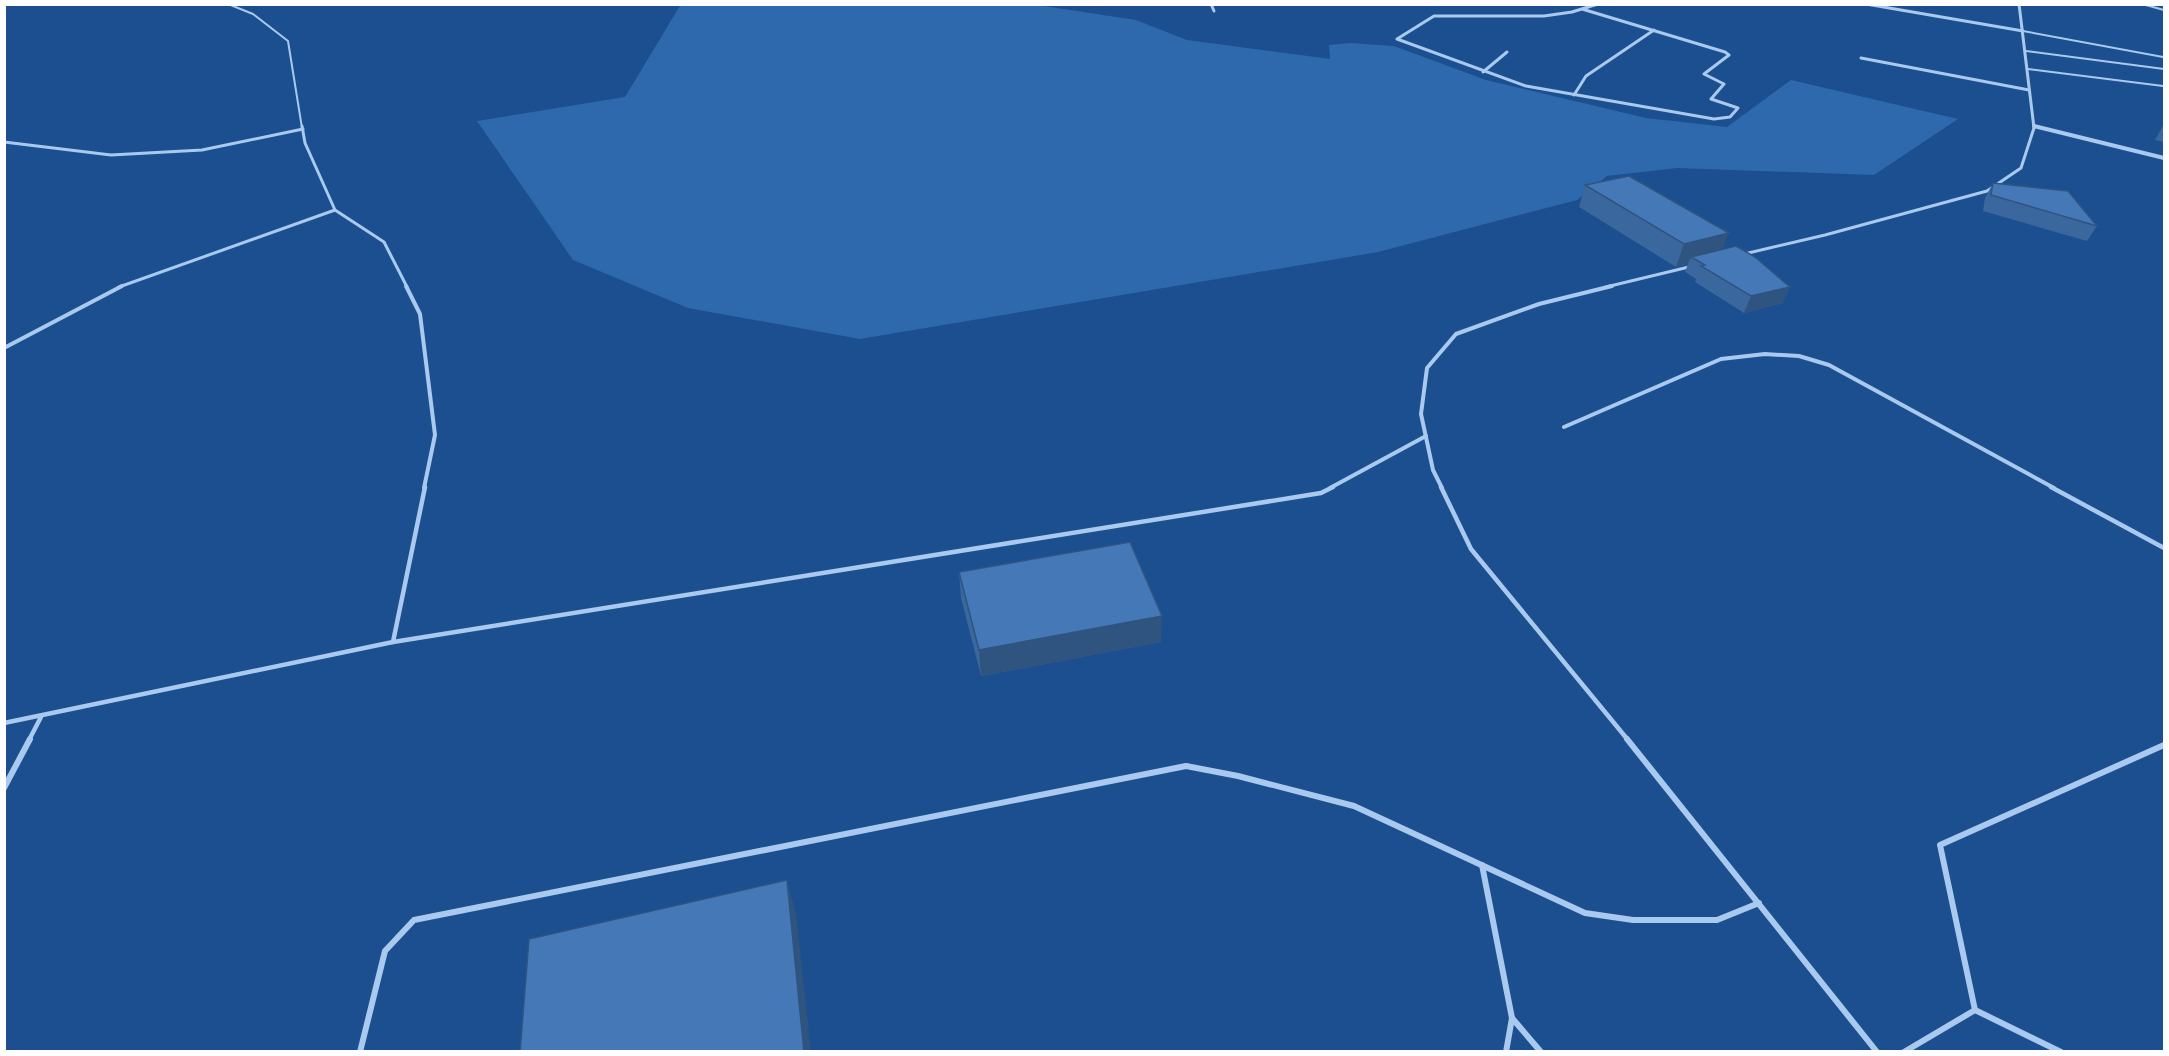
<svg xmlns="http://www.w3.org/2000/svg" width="2169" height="1056" viewBox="0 0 2169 1056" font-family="Barlow,sans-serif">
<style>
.green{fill:#2e69ad}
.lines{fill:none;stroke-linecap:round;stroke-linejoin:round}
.lane-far4{stroke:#a9c9ee;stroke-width:2}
.lane-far3{stroke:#a9c9ee;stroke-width:3}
.lane-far2{stroke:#a9c9ee;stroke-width:4}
.lane-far1{stroke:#a9c9ee;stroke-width:4.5}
.lane{stroke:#a9c9ee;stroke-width:6}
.street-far1{stroke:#a9c9ee;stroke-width:3}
.street{stroke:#a9c9ee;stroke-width:4}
.wall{fill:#3a679d}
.shaded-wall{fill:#305480}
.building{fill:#4478b7;stroke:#305480;stroke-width:1.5}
</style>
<rect width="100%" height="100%" fill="#1b4f8f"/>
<!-- green -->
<polygon class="green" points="681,4 1037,5 1136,20 1187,40 1330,59 1329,45 1350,43 1394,46 1486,80 1646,118 1727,127 1791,80 1958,119 1874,175 1677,168 1607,176 1577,200 1378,252 860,339 688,308 573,260 477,121 625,97"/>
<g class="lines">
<!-- lane-far4 -->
<g class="lane-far4">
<polyline points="228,4 253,14 288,41 302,128"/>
<polyline points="2142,4 2164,10"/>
<polyline points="2023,31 2163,57"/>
<polyline points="2026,51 2164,69"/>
<polyline points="2028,69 2163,86"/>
</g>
<!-- lane-far3 -->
<g class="lane-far3">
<polyline points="302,126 305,143 335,210 384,242 407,287"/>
<polyline points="4,142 111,155 202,150 303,129"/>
<polyline points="1744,254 1825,235 1987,191 2021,168 2034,128"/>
<polyline points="119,287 335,210"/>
<polyline points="1606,287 1693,266"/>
</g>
<!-- lane-far2 -->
<g class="lane-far2">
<polyline points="406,286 420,314 435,435 424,488"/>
<polyline points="4,348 122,286"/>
<polyline points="1564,427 1721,359 1765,354 1799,356 1829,365 2054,488"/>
<polyline points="1330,488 1426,436"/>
<polyline points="1442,488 1433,470 1421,414 1427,368 1456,334 1539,304 1612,286"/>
</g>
<!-- lane-far1 -->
<g class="lane-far1">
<polyline points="1441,487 1471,549 1628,740"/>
<polyline points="2051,487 2164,548"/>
<polyline points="393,642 425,487"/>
<polyline points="4,723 393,642 1321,493 1333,487"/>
<polyline points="29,740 41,717"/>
</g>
<!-- lane -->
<g class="lane">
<polyline points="1627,739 1877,1052"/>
<polyline points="4,788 30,739"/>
<polyline points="1482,865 1512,1018 1506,1052"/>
<polyline points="1975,1010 1940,845 2164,745"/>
<polyline points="1975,1010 2061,1052"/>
<polyline points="1512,1018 1541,1052"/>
<polyline points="360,1052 385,951 414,920 1186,766 1238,776 1354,806 1585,913 1633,920 1717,920 1759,903"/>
<polyline points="1904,1052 1975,1010"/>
</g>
<!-- street-far1 -->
<g class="street-far1">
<polyline points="1211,4 1214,11"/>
<polyline points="1866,4 2023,31"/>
<polyline points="2019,4 2034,128"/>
<polyline points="1582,9 1725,52 1729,55 1704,74 1724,84 1711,99 1738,108 1730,117 1714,119 1526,86 1397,39 1434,16 1544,16 1572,12 1598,4"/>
<polyline points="1861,58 2029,90"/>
<polyline points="1483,72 1507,52"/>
<polyline points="1574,95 1586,76 1654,30"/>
</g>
<!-- street -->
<polyline class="street" points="2034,126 2164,158"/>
</g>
<!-- wall -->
<g class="wall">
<polygon points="2164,124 2164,142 2155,140"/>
<polygon points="1993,183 2097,226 2087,241 1983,211 1985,198"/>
<polygon points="1585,185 1723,249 1783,303 1744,313 1695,282 1696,279 1685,272 1688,264 1676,267 1579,207"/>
<polygon points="959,572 1161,642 981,676 961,598"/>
</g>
<!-- shaded-wall -->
<g class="shaded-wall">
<polygon points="1729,233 1720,256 1691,257 1688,264 1676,267 1684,244"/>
<polygon points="1790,287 1783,303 1744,313 1751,296"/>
<polygon points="1162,616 1161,642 981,676 979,650"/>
<polygon points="787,880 796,914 811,1052 804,1052"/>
</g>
<!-- building -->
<g class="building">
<polygon points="1629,176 1729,233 1684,244 1585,185"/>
<polygon points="1993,183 2068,191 2097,226 1991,195"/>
<polygon points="1736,246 1755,257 1790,287 1751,296 1701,266 1705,265 1691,257"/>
<polygon points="1130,542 1162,616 979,650 959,572"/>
<polygon points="787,880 804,1052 520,1052 529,939"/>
</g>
<!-- border -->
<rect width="2169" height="1056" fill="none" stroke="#ffffff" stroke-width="12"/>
</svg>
